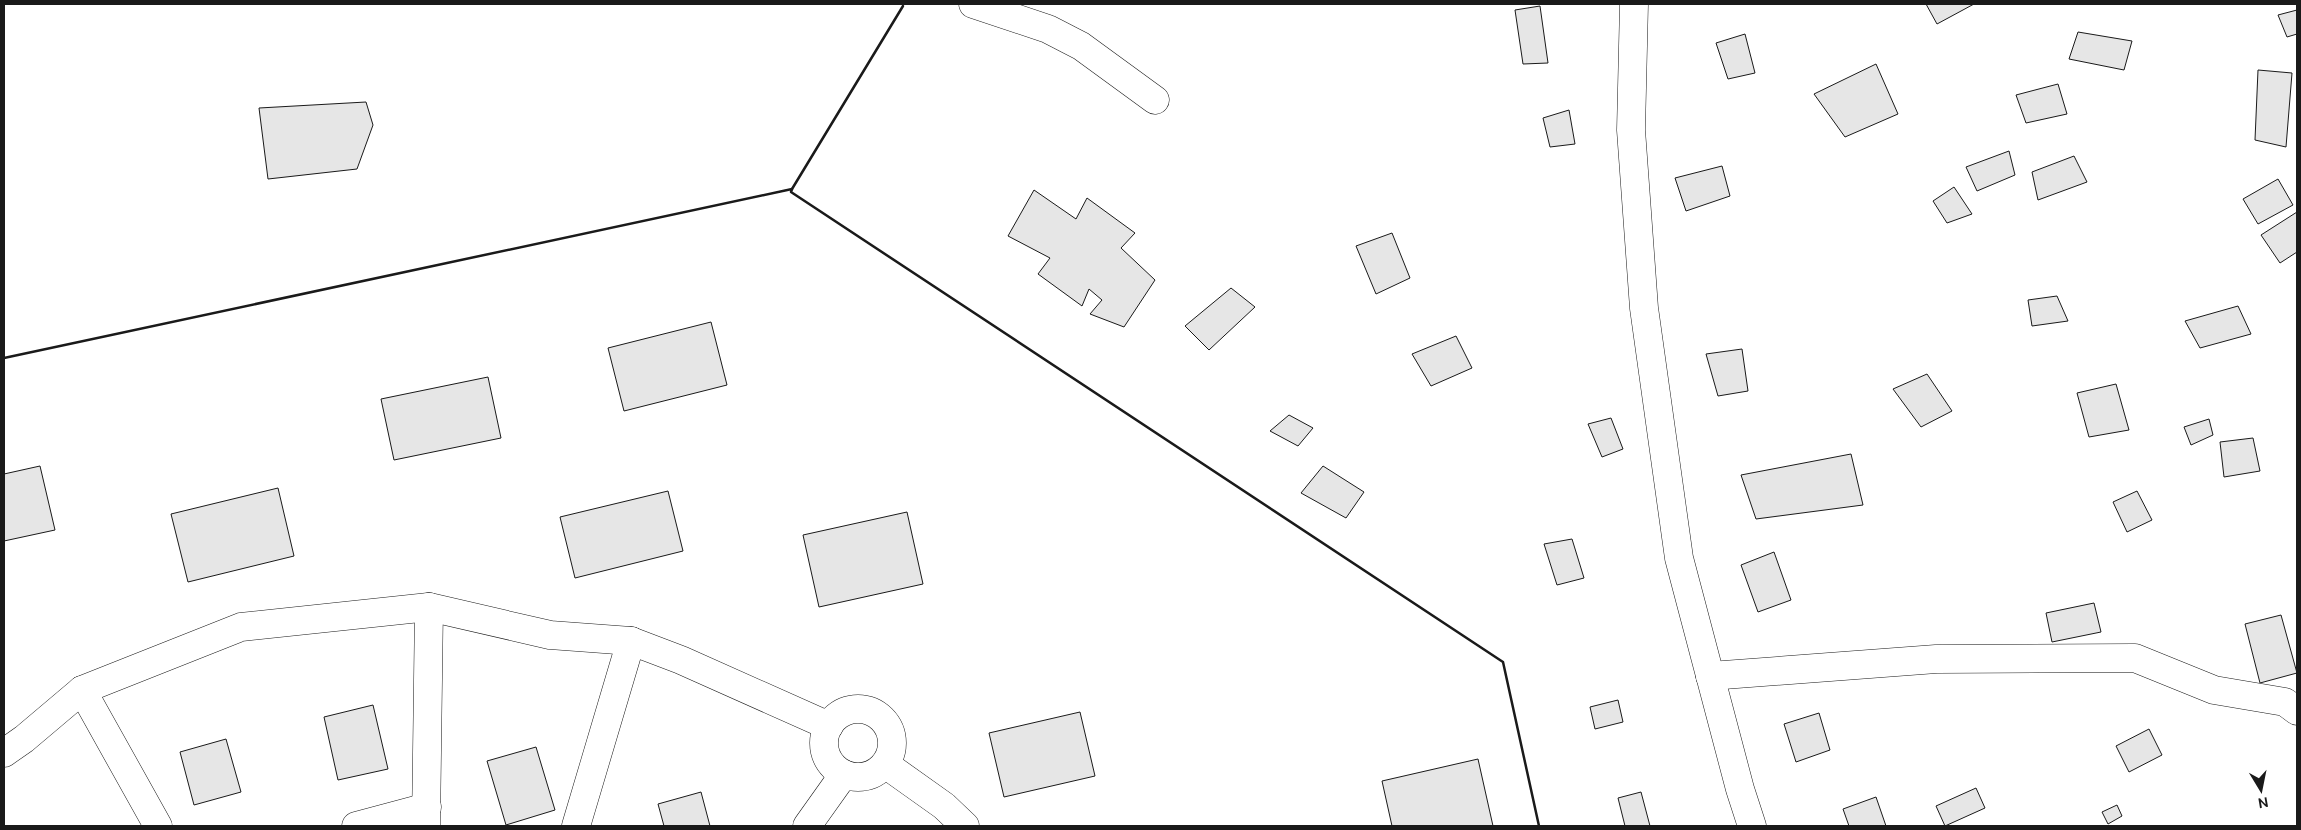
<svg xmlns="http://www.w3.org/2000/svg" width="2301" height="830" viewBox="0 0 2301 830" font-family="Ubuntu,sans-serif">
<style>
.building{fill:#e6e6e6;stroke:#1a1a1a}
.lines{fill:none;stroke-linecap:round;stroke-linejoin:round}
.street-casing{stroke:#1a1a1a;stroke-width:29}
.street{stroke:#fff;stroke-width:28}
.wall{stroke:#1a1a1a;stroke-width:2.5}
</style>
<rect width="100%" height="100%" fill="#fff"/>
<!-- building -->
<g class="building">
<polygon points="1926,4 1974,4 1937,24"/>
<polygon points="1540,6 1548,63 1523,64 1515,10"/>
<polygon points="2297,10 2297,34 2287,37 2278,15"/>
<polygon points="2078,32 2132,41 2124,70 2069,59"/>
<polygon points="1745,34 1755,73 1728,79 1716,43"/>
<polygon points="1876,64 1898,114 1845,137 1814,94"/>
<polygon points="2258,70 2292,73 2286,147 2255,140"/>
<polygon points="2058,84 2067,114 2026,123 2016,95"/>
<polygon points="366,102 373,125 357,169 268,179 259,108"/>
<polygon points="1569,110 1575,144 1550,147 1543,118"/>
<polygon points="2009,151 2015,175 1977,191 1966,167"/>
<polygon points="2074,156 2087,182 2038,200 2032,172"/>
<polygon points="1722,166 1730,196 1686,211 1675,178"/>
<polygon points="2278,179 2293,205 2258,224 2243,199"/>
<polygon points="1954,187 1972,214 1947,223 1933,201"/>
<polygon points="1034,190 1076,219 1087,198 1135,233 1121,248 1155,280 1124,327 1090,314 1102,300 1089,289 1082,306 1038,274 1050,258 1008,236"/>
<polygon points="2297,212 2297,252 2280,263 2261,235"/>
<polygon points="1392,233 1410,278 1376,294 1356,246"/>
<polygon points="1231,288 1255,307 1209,350 1185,326"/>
<polygon points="2057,296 2068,321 2032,326 2028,300"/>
<polygon points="2238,306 2251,334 2200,348 2185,321"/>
<polygon points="711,322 727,385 624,411 608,348"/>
<polygon points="1456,336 1472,368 1431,386 1412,354"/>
<polygon points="1742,349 1748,391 1718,396 1706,354"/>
<polygon points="1927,374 1952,411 1921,427 1893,389"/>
<polygon points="488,377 501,438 394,460 381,399"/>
<polygon points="2116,384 2129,430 2089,437 2077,393"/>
<polygon points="1289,415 1313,428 1298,446 1270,431"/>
<polygon points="1611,418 1623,449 1602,457 1588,424"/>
<polygon points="2209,419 2213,435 2191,445 2184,427"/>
<polygon points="2253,438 2260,471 2224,477 2220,442"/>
<polygon points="1851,454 1863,505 1756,519 1741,475"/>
<polygon points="40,466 55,530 4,541 4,474"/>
<polygon points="1323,466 1364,492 1346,518 1301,493"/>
<polygon points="278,488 294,556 188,582 171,514"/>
<polygon points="668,491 683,551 575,578 560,517"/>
<polygon points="2137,491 2152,520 2127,532 2113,502"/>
<polygon points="907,512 923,584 819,607 803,535"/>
<polygon points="1572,539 1584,578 1557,585 1544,544"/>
<polygon points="1774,552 1791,600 1758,612 1741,565"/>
<polygon points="2094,603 2101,632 2052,642 2046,613"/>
<polygon points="2281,615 2297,673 2260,683 2245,624"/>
<polygon points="1618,700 1623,722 1595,729 1590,707"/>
<polygon points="373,705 388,769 338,780 324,717"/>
<polygon points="1080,712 1095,776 1004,797 989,733"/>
<polygon points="1819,713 1830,750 1796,762 1784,724"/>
<polygon points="2149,729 2162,755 2129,772 2116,746"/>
<polygon points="226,739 241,792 194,805 180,752"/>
<polygon points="536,747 555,810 506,825 487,761"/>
<polygon points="1478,759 1493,826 1392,826 1382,781"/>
<polygon points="1976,788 1985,808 1945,826 1936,806"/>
<polygon points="701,792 710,826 664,826 658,804"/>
<polygon points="1641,792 1650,826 1625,826 1618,798"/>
<polygon points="1876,797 1886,826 1849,826 1843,809"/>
<polygon points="2117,805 2122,816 2108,824 2102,812"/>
</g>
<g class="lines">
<!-- street casing -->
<g class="street-casing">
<g id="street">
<polyline points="973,4 1048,29 1081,46 1155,100"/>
<polyline points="1634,4 1631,130 1644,308 1679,558 1740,789 1752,826"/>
<polyline points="1710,676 1936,659 2135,658 2214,690 2285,702 2297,711"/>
<polyline points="82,690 158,826"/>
<circle cx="858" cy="743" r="34"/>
<polyline points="4,753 24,739 82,690 241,627 429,607 550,635 631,641 681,660 829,726"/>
<polyline points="885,764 944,806 965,826"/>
<polyline points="356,826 427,807"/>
<polyline points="426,826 429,607"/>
<polyline points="576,826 631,641"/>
<polyline points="807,826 844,774"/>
</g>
</g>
<!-- street -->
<use href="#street" class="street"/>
<!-- wall -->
<g class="wall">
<polyline points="792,189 903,6"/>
<polyline points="4,358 792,189 791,192 1503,662 1539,826"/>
</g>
</g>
<!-- border -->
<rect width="2301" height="830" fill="none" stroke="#1a1a1a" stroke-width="10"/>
<!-- north arrow -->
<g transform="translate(2261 790) rotate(170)" stroke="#ffffff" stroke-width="4" paint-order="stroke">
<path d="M0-4L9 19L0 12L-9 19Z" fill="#1a1a1a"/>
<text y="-8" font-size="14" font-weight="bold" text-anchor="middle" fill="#1a1a1a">N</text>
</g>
</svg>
